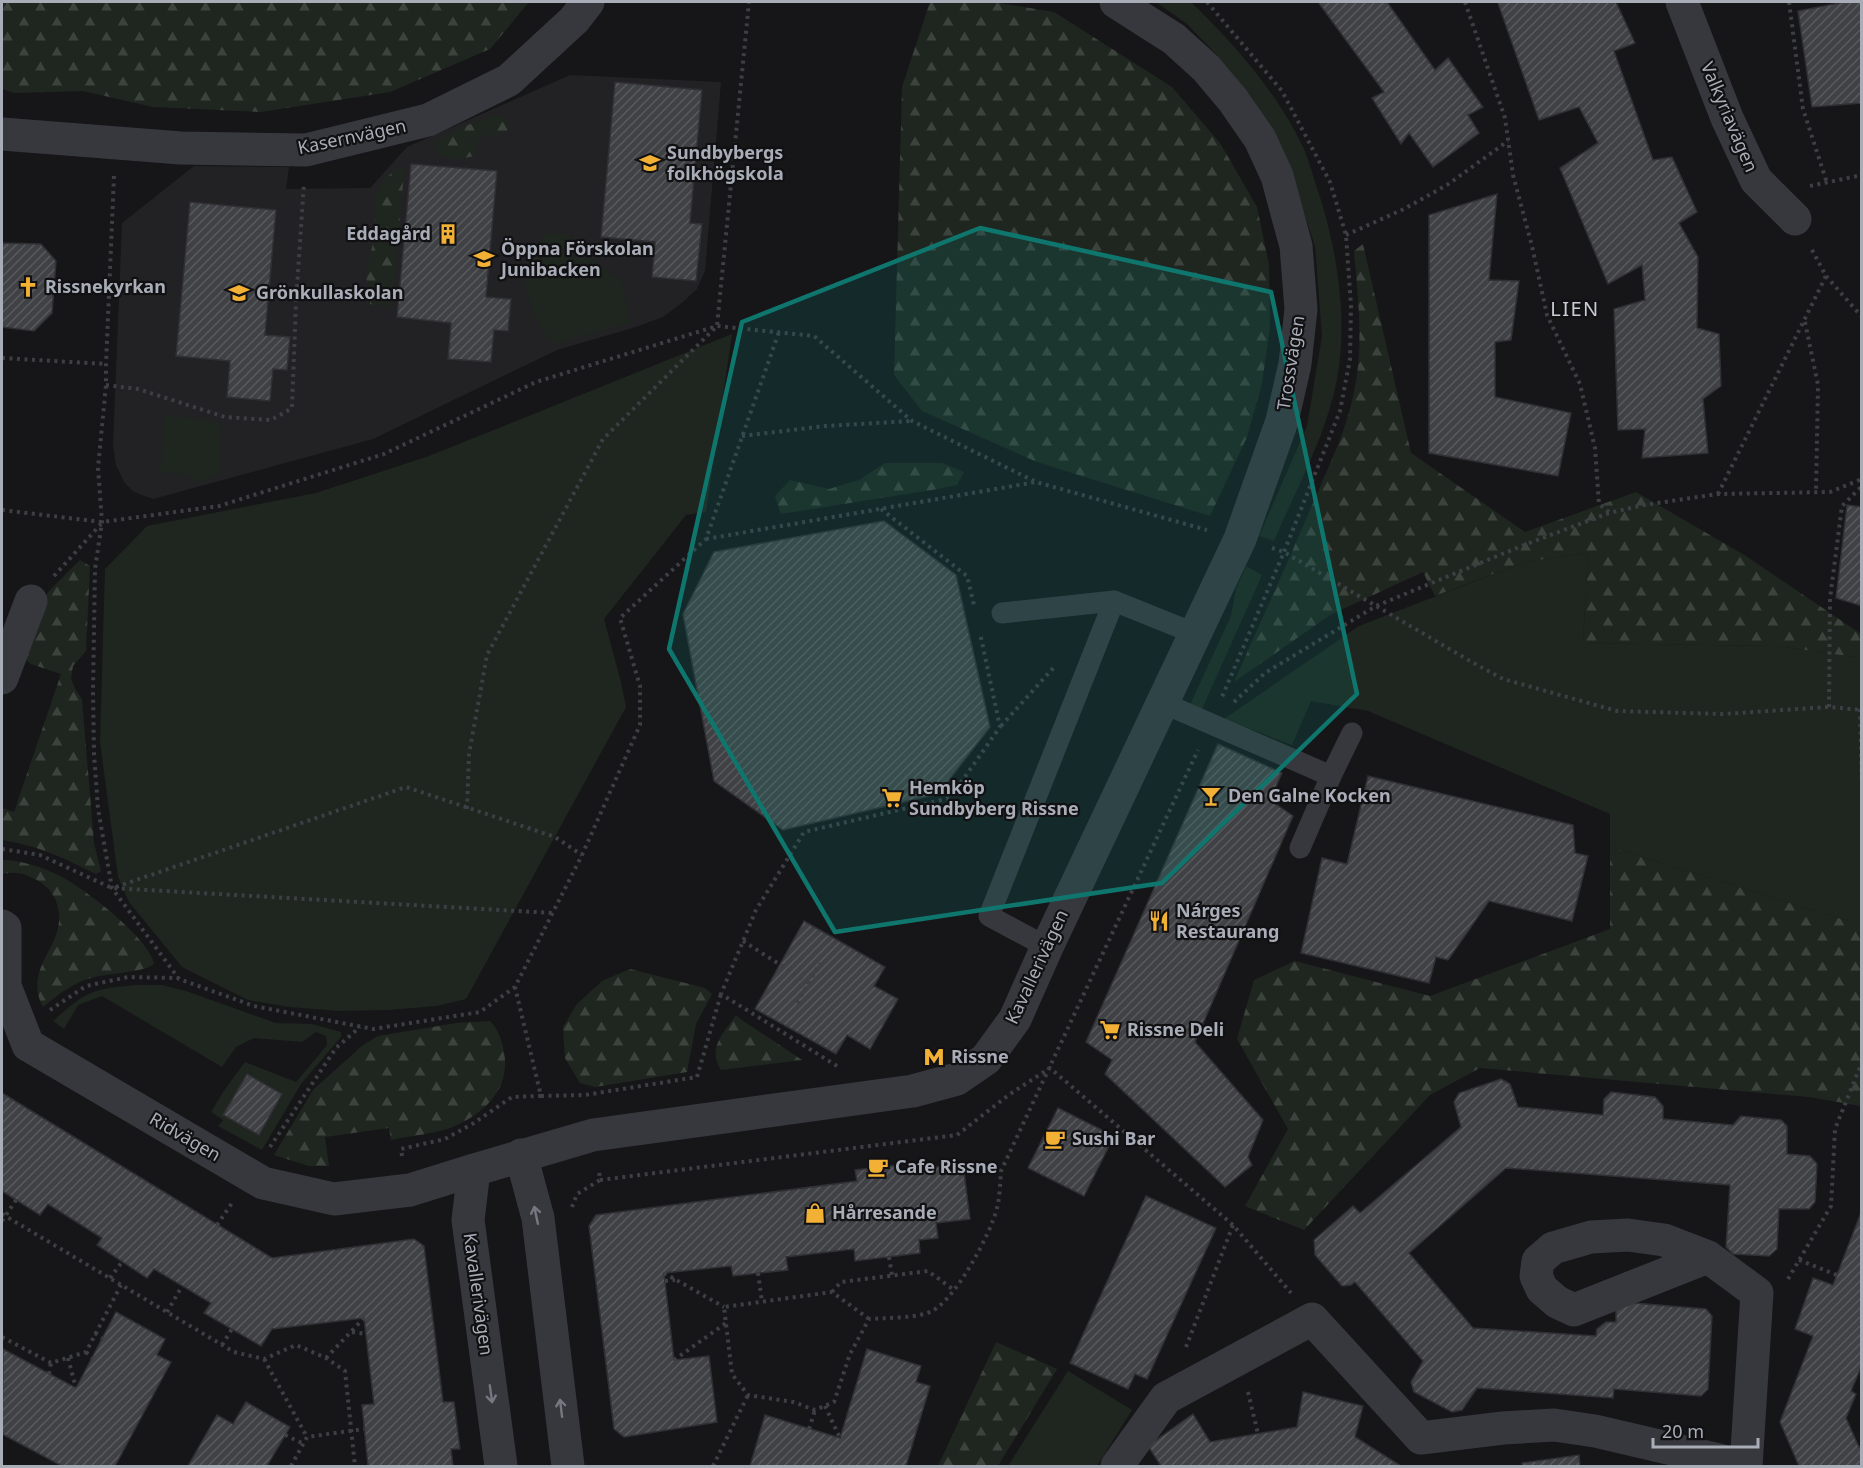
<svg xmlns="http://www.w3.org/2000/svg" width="1863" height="1468" viewBox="0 0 1863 1468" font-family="'Noto Sans',sans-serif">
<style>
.built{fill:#222225}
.green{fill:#1e261f;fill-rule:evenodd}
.forest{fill:url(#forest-firs)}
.building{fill:url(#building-hatch);stroke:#303034;stroke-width:1.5}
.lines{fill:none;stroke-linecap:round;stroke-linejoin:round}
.path{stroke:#3d3f44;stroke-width:4;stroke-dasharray:3 4.5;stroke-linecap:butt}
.service{stroke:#37383d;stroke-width:21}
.minor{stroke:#37383d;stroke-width:33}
.tertiary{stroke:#37383d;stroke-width:33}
.oneway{stroke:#757881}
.marked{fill:#0f766e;fill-opacity:0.2;stroke:#0f766e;stroke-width:4.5;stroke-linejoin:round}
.labels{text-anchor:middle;stroke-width:4.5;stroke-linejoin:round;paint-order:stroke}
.street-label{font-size:18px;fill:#a8adb8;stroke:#111113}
.poi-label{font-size:18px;font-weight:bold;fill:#a8adb8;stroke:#111113;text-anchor:start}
.neighbourhood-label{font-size:20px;letter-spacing:1.5px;fill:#c9ccd4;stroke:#111113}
</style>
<defs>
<pattern id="forest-firs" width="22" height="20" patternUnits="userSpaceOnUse" patternTransform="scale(1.5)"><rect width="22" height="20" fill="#1e261f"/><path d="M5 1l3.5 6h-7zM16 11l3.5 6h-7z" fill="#3c433d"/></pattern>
<pattern id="building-hatch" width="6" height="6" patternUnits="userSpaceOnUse" patternTransform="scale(1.5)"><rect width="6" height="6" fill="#404145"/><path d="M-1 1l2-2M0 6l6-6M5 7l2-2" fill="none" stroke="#595a5e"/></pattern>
</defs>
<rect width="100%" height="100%" fill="#161618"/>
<!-- built -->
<polygon class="built" points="570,75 721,82 705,271 697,289 683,302 663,317 636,327 557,350 373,439 153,499 134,492 124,482 116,465 113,445 122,223 194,166 289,167 286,189 370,188 407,147"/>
<!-- green -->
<g class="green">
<path d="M1156 2H1191C1235 45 1277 92 1304 149 1308 158 1311 169 1314 179 1337 245 1351 324 1334 393 1321 445 1295 492 1274 541L1259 536 1307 426 1322 336 1315 246 1298 195 1275 141 1252 98 1215 53 1187 24Z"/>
<path d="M544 234H571L572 257 592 259 623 283 630 323 553 344C540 329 519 287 525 266 527 257 539 242 544 234Z"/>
<polygon points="732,334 706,512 686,515 604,619 621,682 626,707 466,999 437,1006 388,1010 339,1011 289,1007 248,1000 182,967 129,902 118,877 100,742 105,569 147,526 316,493 429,456"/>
<polygon points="165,414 221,423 220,475 192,483 192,476 160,472"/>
<polygon points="1588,553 1583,643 1778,646 1861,658 1861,925 1610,847 1610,814 1368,711 1311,701 1292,745 1224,719 1359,626 1524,562"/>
<polygon points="1246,566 1262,575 1202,709 1190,705 1231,616 1236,589"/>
<path d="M139 985H162L186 991 276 1023 312 1024 341 1032V1037L301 1084 262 1150 218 1126 223 1120 211 1112 223 1092 245 1062 296 1082 327 1045 326 1036 316 1032 302 1042 254 1038 236 1047 222 1067 102 996 78 1005 64 1029 53 1021C86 991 94 988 139 985ZM247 1074 282 1095 258 1134Z"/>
<polygon points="1068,1371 1132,1410 1097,1466 1008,1466"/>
</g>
<!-- forest -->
<g class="forest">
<polygon points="2,2 529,2 490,49 390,92 261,112 153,107 83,91 14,93 2,89"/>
<polygon points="930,2 993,2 1054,12 1172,87 1220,143 1257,207 1269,265 1270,327 1262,383 1247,437 1210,516 1037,462 922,411 894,375 902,87"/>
<polygon points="500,114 507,123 508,131 479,138 474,156 456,160 440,155 435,143 459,128"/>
<polygon points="402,166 404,173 393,294 389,307 370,304 366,274 374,238 376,195 385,178"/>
<path d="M1363 244 1411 453 1525 532 1636 492 1746 556 1861 634V658L1778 646 1583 643 1588 553 1524 562 1435 596 1423 572 1330 615 1234 682C1262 619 1290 557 1317 494 1331 461 1347 428 1354 392 1364 346 1358 298 1354 251Z"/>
<polygon points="885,463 942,463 964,472 957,485 938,489 781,514 775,496 790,480 829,489 859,480"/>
<path d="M80 560 90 566 86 651 73 666 71 678 75 689 82 699 94 843 101 871 96 874C64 858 37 845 2 840V808L14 812 61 674 31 664 22 656 48 592Z"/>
<polygon points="1610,847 1861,925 1861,1106 1809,1097 1480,1068 1430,1095 1304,1230 1245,1206 1288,1129 1237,1039 1254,980 1295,961 1430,996 1610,929"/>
<path d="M2 860C20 860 43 867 60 876 83 887 151 940 154 964 143 973 107 973 91 978 72 983 58 995 43 1007 21 963 72 945 56 901 52 892 46 885 37 880 24 873 16 871 2 874Z"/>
<polygon points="630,969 705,988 712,994 696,1024 687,1072 595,1087 580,1083 565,1058 563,1027 577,1004 602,981"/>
<path d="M736 1015 739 1018 802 1060 721 1070C707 1048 723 1034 736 1015Z"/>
<path d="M490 1021C500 1031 504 1047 505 1060 507 1091 483 1114 455 1126 440 1133 409 1136 391 1140L389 1128 325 1137 329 1166H309L274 1155 313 1090 363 1045 378 1036 457 1023Z"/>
<polygon points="996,1342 1057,1369 998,1466 938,1466"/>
</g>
<!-- building -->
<g class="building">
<polygon points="1318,2 1387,2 1435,70 1448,58 1483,107 1468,115 1479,133 1433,167 1409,133 1401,144 1372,98 1384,92"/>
<polygon points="1502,2 1616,2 1635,43 1614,51 1653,160 1672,157 1697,212 1679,223 1698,257 1697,328 1719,334 1721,386 1703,399 1708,453 1642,458 1645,429 1618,430 1614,309 1645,300 1642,265 1608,284 1560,168 1598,143 1579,107 1539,120 1498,3"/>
<polygon points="1844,2 1862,2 1862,103 1812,107 1798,11"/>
<polygon points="615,82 702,90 690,223 702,224 696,281 652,277 655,242 601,237"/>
<polygon points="411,164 497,171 486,297 511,299 508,331 494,330 491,362 448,359 451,323 397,317"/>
<polygon points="1497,194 1489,280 1519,281 1511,340 1495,342 1495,397 1571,413 1558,476 1429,453 1429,215"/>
<polygon points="190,202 276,210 265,335 290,337 287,370 273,369 270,401 227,397 230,361 176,356"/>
<polygon points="2,243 41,244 56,261 52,313 34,331 2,327"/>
<polygon points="1847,505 1862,507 1862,606 1836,598"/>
<polygon points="884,521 956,575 990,727 938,794 783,830 714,781 683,614 714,552"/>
<polygon points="1218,744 1282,773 1270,800 1293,816 1195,1042 1263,1120 1248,1157 1252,1165 1225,1187 1105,1074 1112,1060 1086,1042"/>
<polygon points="1368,776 1573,825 1575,853 1588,856 1572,921 1489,901 1448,960 1436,957 1429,983 1301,953 1322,858 1347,864"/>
<polygon points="804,921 885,967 874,986 898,999 870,1049 847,1035 836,1054 755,1009"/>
<polygon points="247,1074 282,1094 259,1135 223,1115"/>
<polygon points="1501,1079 1510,1084 1518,1107 1603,1115 1604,1099 1611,1092 1655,1097 1663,1106 1663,1119 1733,1125 1741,1116 1781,1120 1787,1126 1787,1154 1810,1156 1817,1164 1815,1202 1809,1209 1779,1209 1777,1249 1769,1256 1733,1254 1726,1247 1730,1185 1506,1168 1409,1253 1473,1328 1596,1336 1597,1329 1606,1322 1616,1322 1616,1308 1622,1302 1706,1309 1712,1316 1708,1389 1701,1396 1614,1389 1613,1398 1477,1388 1462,1410 1452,1412 1414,1392 1411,1382 1423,1361 1355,1282 1351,1285 1342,1286 1315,1255 1314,1240 1353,1206 1360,1213 1461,1127 1454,1102 1459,1093"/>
<polygon points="2,1093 272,1258 414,1239 424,1246 443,1402 454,1402 460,1449 451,1449 453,1466 368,1466 362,1405 374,1404 364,1318 272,1329 261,1346 204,1313 211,1303 154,1269 147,1278 97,1245 102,1238 48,1204 40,1215 2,1191"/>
<polygon points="1058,1108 1114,1136 1084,1196 1028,1168"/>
<polygon points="963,1164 970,1219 936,1223 938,1238 919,1240 920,1253 855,1261 854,1249 786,1257 788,1270 733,1276 731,1266 664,1273 674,1360 709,1356 717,1422 624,1437 614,1429 589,1226 596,1215 857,1181 855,1170 898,1165 899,1171"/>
<polygon points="1146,1196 1216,1228 1147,1379 1135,1374 1128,1389 1070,1363"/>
<polygon points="1862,1210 1862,1365 1851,1391 1856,1394 1846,1418 1859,1447 1862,1446 1862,1466 1799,1466 1780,1422 1813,1336 1795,1329 1813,1278 1833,1285"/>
<polygon points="116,1312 165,1339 157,1355 171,1362 115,1466 62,1466 2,1434 3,1349 76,1388"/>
<polygon points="867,1349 921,1366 916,1382 930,1386 906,1466 750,1466 765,1415 840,1438"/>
<polygon points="1303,1392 1363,1406 1355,1437 1401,1466 1161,1466 1148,1446 1193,1414 1210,1442 1297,1427"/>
<polygon points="246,1402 290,1427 267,1466 188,1466 217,1415 233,1424"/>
<polygon points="1579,1455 1580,1466 1523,1466 1522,1463"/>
</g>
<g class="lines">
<!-- path -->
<g class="path">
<polyline points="1207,2 1282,91 1330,182 1346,235 1351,306 1350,359 1340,411 1284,552 1222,697"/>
<polyline points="1465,2 1505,118 1513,175 1532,246 1547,315 1580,384 1595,448 1599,504 1609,512"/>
<polyline points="1789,2 1803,109 1827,183"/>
<polyline points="114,176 106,364 106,385 98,468 102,522 95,569 93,691 94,754 98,809 112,888 179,979 254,1006 373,1029 480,1012 515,987 582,855 640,725 640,686 620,618 706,539 779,332"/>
<polyline points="1810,186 1862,175"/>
<polyline points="1346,235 1404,209 1447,185 1508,141"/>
<polyline points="1826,276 1862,317"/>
<polyline points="1805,322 1818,385 1816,492"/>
<polyline points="2,358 106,364"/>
<polyline points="106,385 138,389 225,417 271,420 292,408 296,302 304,183"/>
<polyline points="742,436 825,426 911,421"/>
<polyline points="1718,494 1826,276 1811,248"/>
<polyline points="881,509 967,576 974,605"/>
<polyline points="2,510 102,522 219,506 384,454 536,382 717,326 814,336 912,421 1036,482 1207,530"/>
<polyline points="706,539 1036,482"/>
<polyline points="1272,548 1284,552 1470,661 1503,679 1617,711 1722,714 1829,707 1862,710"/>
<polyline points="54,576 101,524"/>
<polyline points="1234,702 1265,673 1376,606 1524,545 1609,513 1644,505 1718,494 1830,492 1862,479"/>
<polyline points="1829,707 1830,599 1842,506 1862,486"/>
<polyline points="1860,709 1862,792"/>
<polyline points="1001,726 1056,665"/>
<polyline points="467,809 469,754 487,655 603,439 717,326 749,2"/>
<polyline points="2,849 40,855 112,888 553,913"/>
<polyline points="116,887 406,787 555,837 582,855"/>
<polyline points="743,941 809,983"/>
<polyline points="797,1003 820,963"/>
<polyline points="50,1010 86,986 128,977 178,978"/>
<polyline points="837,1066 721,994 756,910 804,832 950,798 1000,727 980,633"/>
<polyline points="541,1096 585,1095 697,1077 721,994"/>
<polyline points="270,1147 336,1048 360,1027"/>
<polyline points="402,1156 401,1149 445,1139 474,1123 512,1097 541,1096 515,987"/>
<polyline points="600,1180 957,1135 1010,1094 1050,1068 1233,1225 1291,1293"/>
<polyline points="572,1207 577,1194 600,1180 599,1170"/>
<polyline points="2,1214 234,1352 264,1359 296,1345 326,1358 345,1371 355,1466"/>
<polyline points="2,1221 16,1200"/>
<polyline points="217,1225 232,1203"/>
<polyline points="889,1257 892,1275"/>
<polyline points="1799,1260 1837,1275"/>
<polyline points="664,1273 724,1307"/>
<polyline points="758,1273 762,1302"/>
<polyline points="110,1278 122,1262"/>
<polyline points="1788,1279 1831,1206 1835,1129 1862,1062"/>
<polyline points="665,1281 675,1280"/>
<polyline points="832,1292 841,1282 928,1271 954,1290"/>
<polyline points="167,1312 182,1286"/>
<path d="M869 1319 832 1292 724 1307 732 1374 748 1395 793 1402 815 1410 834 1402 850 1354 869 1319C884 1318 920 1318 932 1311 956 1299 991 1233 997 1208 1000 1196 1000 1183 1001 1171L1198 750"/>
<polyline points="352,1332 366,1334"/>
<polyline points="95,1333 102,1338"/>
<polyline points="2,1337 51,1363 86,1352 121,1285"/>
<polyline points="222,1345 232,1329"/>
<polyline points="1186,1347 1233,1225"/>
<polyline points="86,1352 92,1358"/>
<polyline points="68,1358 76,1388"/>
<polyline points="326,1358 364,1318"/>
<polyline points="264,1359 307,1437"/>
<polyline points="674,1360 726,1323"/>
<polyline points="49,1374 51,1363"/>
<polyline points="1248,1392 1258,1434"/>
<polyline points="825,1406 840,1438"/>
<polyline points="809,1429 815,1410"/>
<polyline points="285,1435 304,1444"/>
<polyline points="2,1466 3,1466"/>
<polyline points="291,1466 307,1437 364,1429"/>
<polyline points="713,1466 748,1395"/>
</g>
<!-- service -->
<g class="service">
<polyline points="1002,613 1114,601 1196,634"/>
<polyline points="1163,703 1331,776 1352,733"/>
<polyline points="1300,848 1331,776"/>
<polyline points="1047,947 989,916 1114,601"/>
</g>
<!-- minor -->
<g class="minor">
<polyline points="1682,2 1727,118 1756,180 1795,219"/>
<polyline points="2,134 181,148 306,150 428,120 509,80 574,20 588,2"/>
<polyline points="2,678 31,601"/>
<polyline points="2,926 5,928 5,986 28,1045 263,1183 334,1199 410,1190 474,1170"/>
<polyline points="1708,1257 1574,1310 1557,1302 1542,1289 1536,1276 1538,1261 1553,1248 1591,1237 1628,1235 1664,1240 1708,1257 1757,1293 1746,1466"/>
<polyline points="1117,1466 1166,1398 1312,1319 1421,1438 1503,1428 1554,1425 1595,1431 1745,1466"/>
</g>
<!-- tertiary -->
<g class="tertiary">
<polyline points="521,1155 538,1218 568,1466"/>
<polyline points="501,1466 468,1220 474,1170 593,1135 913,1091 957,1079 986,1059 1015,1019 1047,947 1240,539 1282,421 1295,364 1301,309 1296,246 1277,176 1260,139 1233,100 1206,68 1174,39 1116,2"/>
</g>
</g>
<!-- one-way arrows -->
<defs><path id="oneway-shaft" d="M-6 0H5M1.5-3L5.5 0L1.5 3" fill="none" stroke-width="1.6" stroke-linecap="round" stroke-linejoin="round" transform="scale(1.5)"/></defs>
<g class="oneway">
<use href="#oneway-shaft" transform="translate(536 1215) rotate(-102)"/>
<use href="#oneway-shaft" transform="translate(491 1394) rotate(82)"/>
<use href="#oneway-shaft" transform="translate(561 1408) rotate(-97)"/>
</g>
<!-- marked area -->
<path class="marked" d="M980 228 1271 292 1357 694 1162 883 835 932 669 649 742 322Z"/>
<!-- icons -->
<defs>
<g id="university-bare" transform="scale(1.62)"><path d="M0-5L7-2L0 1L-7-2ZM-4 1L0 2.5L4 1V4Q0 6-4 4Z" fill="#f2b134" stroke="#111113" stroke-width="2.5" paint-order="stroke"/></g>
<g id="building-bare" transform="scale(1.62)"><path d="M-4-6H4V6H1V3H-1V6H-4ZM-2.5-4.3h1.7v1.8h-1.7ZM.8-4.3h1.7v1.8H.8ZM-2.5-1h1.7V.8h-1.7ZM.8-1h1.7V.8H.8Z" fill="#f2b134" stroke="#111113" stroke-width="2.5" paint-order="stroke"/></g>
<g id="school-bare" transform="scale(1.62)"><path d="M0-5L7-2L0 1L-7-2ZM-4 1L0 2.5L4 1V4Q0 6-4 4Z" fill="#f2b134" stroke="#111113" stroke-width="2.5" paint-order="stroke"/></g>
<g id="church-bare" transform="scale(1.62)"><path d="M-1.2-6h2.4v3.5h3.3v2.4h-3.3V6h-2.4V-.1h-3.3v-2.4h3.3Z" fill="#f2b134" stroke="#111113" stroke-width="2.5" paint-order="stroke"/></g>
<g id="bar-bare" transform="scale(1.62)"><path d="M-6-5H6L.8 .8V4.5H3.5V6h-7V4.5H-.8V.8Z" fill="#f2b134" stroke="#111113" stroke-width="2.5" paint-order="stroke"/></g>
<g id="supermarket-bare" transform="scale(1.62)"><path d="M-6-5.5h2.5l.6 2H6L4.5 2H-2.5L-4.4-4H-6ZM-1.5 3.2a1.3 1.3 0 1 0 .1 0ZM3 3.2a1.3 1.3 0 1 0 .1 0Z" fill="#f2b134" stroke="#111113" stroke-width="2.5" paint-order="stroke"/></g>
<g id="restaurant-bare" transform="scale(1.62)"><path d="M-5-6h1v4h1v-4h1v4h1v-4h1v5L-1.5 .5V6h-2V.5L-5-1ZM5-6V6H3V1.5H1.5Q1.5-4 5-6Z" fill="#f2b134" stroke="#111113" stroke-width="2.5" paint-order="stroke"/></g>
<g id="metro-bare" transform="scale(1.62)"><path d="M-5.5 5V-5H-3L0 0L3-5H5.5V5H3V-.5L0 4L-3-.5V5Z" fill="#f2b134" stroke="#111113" stroke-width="2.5" paint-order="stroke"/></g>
<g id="cafe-bare" transform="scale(1.62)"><path d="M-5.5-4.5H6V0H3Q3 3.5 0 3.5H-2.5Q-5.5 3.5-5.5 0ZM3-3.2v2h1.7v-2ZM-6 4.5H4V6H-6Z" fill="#f2b134" stroke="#111113" stroke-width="2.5" paint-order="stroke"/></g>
<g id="shop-bare" transform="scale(1.62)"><path d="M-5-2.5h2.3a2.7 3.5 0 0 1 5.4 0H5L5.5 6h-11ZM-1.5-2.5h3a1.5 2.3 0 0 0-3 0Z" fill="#f2b134" stroke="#111113" stroke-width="2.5" paint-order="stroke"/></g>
</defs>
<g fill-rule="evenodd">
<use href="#university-bare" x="650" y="163"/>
<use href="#building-bare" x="448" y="234"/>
<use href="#school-bare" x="484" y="259"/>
<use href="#church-bare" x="28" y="287"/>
<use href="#school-bare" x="239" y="293"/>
<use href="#bar-bare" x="1211" y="796"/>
<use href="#supermarket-bare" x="892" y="798"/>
<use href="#restaurant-bare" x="1159" y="921"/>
<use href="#supermarket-bare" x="1110" y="1030"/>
<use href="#metro-bare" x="934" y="1057"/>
<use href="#cafe-bare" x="1055" y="1139"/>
<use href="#cafe-bare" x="878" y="1167"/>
<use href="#shop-bare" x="815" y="1213"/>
</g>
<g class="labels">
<!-- street labels -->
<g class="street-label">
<text transform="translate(1729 117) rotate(67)" y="6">Valkyriavägen</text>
<text transform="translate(352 137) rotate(-12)" y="6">Kasernvägen</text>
<text transform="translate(1291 363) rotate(-81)" y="6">Trossvägen</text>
<text transform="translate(1037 967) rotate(-65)" y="6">Kavallerivägen</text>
<text transform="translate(185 1137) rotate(30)" y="6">Ridvägen</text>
<text transform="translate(478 1294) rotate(82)" y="6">Kavallerivägen</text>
</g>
<!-- poi labels -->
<g class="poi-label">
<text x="667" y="159">Sundbybergs<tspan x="667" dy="21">folkhögskola</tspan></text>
<text x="431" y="240" text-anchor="end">Eddagård</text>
<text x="501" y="255">Öppna Förskolan<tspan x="501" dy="21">Junibacken</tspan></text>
<text x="45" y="293">Rissnekyrkan</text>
<text x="256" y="299">Grönkullaskolan</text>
<text x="909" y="794">Hemköp<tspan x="909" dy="21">Sundbyberg Rissne</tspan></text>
<text x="1228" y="802">Den Galne Kocken</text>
<text x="1176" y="917">Nárges<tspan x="1176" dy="21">Restaurang</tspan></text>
<text x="1127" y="1036">Rissne Deli</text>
<text x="951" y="1063">Rissne</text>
<text x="1072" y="1145">Sushi Bar</text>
<text x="895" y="1173">Cafe Rissne</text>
<text x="832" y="1219">Hårresande</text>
</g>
<!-- neighbourhood labels -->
<g class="neighbourhood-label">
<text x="1575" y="316">LIEN</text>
</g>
</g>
<!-- border -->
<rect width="1863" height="1468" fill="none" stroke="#a8adb8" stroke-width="6"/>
<!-- scale -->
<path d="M1653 1438v9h105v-9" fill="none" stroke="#a8adb8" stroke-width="3"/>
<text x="1662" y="1438" font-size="18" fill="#a8adb8" stroke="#111113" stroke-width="4.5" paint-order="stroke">20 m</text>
</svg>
